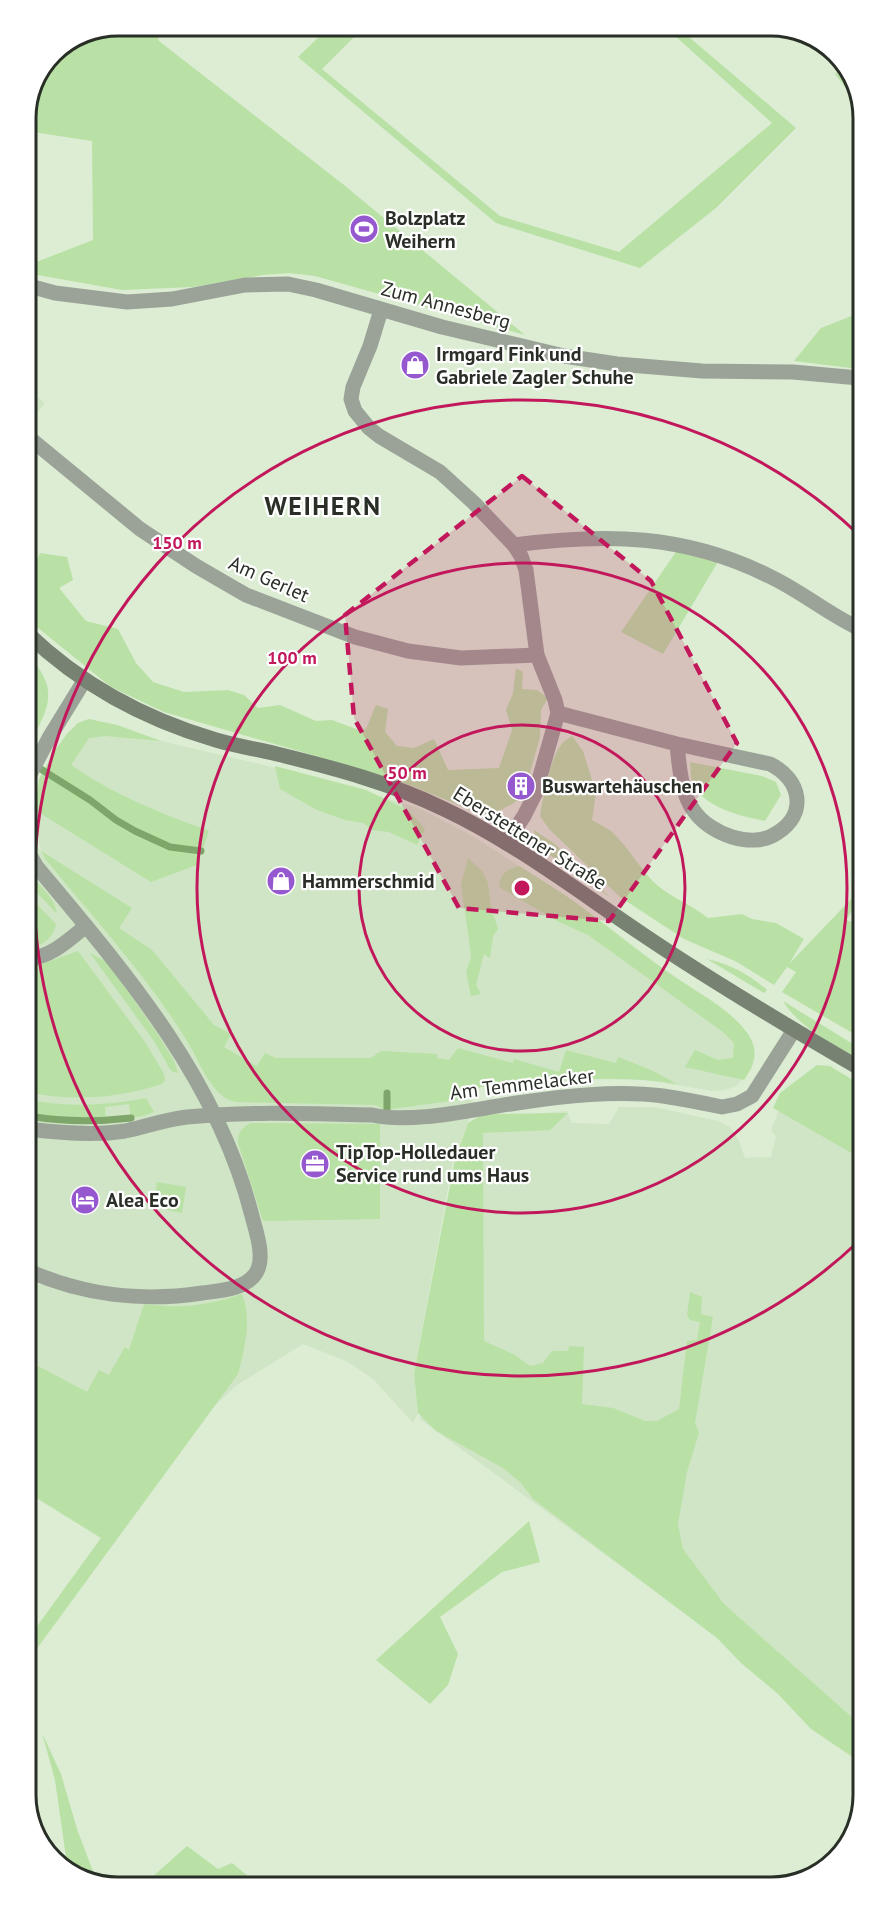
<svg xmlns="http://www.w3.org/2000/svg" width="889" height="1913" viewBox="0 0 889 1913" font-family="'PT Sans',sans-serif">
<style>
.built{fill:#cfe5c5}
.green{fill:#b9e1a5}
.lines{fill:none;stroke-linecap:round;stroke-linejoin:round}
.stream{stroke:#7ea66a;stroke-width:7}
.street{stroke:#9ba398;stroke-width:15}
.secondary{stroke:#778272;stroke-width:15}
.marked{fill:#c2185b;fill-opacity:0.2;stroke:#c2185b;stroke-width:4.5;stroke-dasharray:12 8;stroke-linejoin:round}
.ring{fill:none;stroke:#c2185b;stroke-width:3}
.labels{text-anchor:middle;stroke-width:4.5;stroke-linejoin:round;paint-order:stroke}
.poi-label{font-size:20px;font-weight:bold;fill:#292f26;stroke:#fff;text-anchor:start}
.street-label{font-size:20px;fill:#292f26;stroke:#fff}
.district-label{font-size:26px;font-weight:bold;letter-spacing:1.5px;fill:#292f26;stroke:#fff}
.rim{fill:none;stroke:#292f26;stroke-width:3}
.centre{fill:#c2185b;stroke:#fff;stroke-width:3}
.ring-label{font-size:18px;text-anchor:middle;font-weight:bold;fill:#c2185b;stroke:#fff;stroke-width:4.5;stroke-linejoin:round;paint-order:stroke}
</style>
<rect width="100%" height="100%" fill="#dcedd4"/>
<!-- built -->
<g class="built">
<polygon points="26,388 45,403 28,424 27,423"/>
<polygon points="89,719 117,725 161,741 327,780 421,809 474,837 568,897 665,970 723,1010 748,1035 754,1046 755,1057 751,1070 735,1087 725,1090 714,1091 644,1080 584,1079 480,1087 473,1098 468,1123 453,1161 414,1374 418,1413 413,1423 373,1379 348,1362 303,1344 237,1385 210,1410 49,1428 29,1415 28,843 41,850 36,829 36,795 49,763 67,734 78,723"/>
<polygon points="619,1107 654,1107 718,1121 730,1127 739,1141 745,1158 771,1157 776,1136 771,1130 779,1110 861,1109 863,1744 420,1419 475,1119 567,1111 572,1123 609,1124"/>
</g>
<!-- green -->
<g class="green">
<polygon points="118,26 154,26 159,41 344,185 525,335 315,276 289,273 263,275 193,287 122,290 26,273 26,266 93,240 92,141 26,131 26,112 53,52"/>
<polygon points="330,26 365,26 322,69 500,216 619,252 772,123 664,26 676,26 796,128 716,208 640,268 496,223 298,57"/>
<polygon points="843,66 858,88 859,105 835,74"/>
<polygon points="859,313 859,369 794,361 821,328"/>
<polygon points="678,549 719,560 663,654 621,632"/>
<polygon points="40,553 67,557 73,580 59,588 86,621 118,629 136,663 153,682 184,692 228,690 244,695 258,708 280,705 316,721 332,720 359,730 366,729 376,705 388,709 385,732 397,746 414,748 434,739 448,770 499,768 512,730 506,710 513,693 516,668 523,672 522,689 537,690 548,698 541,710 540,737 528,780 517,777 513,791 525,795 512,804 488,817 412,786 354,767 164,712 111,687 27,619 27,568 32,571"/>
<path d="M27 654C62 691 48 709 27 749Z"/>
<path d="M89 719 117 725 161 741 105 736 89 738 71 765C114 795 160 813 209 831L197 865 151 882 35 810 39 779 55 750 67 734 78 723Z"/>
<path d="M572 736 583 751 596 793 592 820C597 823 603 826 608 829 626 842 639 869 657 885 672 898 692 905 708 918L742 914 752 919 776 923 804 939 789 964 855 895 861 885V897L846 920 861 925V1038L782 992 796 972 787 967 774 985 737 962 684 939 620 897 549 829 540 816C543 798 550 759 561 745 563 742 569 738 572 736Z"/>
<path d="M690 762 762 776 776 782 781 795 765 821C741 816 702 808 692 781 690 776 691 768 690 762Z"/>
<polygon points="275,766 366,790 408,810 425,829 417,845 389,832 372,830 363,823 345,820 317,810 280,789"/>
<polygon points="534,830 555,844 610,897 537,846"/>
<path d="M41 851 132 908 119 928 152 950 214 1025 231 1034 224 1047 257 1066 265 1053 276 1058H371L381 1051 437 1054V1058L449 1060 458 1048 513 1063 514 1059 559 1072 566 1050 616 1063 618 1057 651 1070 677 1084C613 1073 545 1082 480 1087L473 1098 384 1110 376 1105 235 1102C212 1096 201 1065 190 1046 150 979 96 921 46 860Z"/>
<polygon points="468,858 482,871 488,883 491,907 498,929 493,936 490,958 484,954 476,985 481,994 471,996 466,972 471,958 469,939 461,885"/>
<path d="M519 866C536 877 553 887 569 898 602 921 632 947 665 970 692 990 728 1006 748 1034 759 1050 754 1066 744 1080L685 1067 695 1050 718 1060 733 1058 734 1043 723 1032 588 935 557 921 499 887C501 873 506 870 519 866Z"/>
<path d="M28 873C39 885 55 897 57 914L28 883Z"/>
<path d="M28 895 56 924C53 939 42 945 28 949Z"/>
<path d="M78 951 145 1042 164 1074 165 1080 162 1084C120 1098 72 1102 28 1092V965L42 964Z"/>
<polygon points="90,953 105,961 115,973 157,1033 174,1061 178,1073 173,1072 170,1069 154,1041"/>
<path d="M707 959C730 964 750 975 767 990L764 993Z"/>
<path d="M783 1001 861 1049V1060C834 1044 800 1029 783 1001Z"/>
<polygon points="817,1065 830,1066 861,1085 862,1159 773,1108 780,1093"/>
<path d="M146 1098 154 1112 143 1116 131 1118 129 1104 105 1107 106 1121H55L29 1116 28 1100C68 1107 106 1106 146 1098Z"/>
<polygon points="568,1113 550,1130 483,1133 484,1341 515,1355 530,1366 543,1363 552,1351 567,1351 570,1346 584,1347 582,1404 613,1408 645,1421 657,1421 679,1409 687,1341 697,1340 700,1322 690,1320 687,1315 690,1292 702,1297 701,1314 713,1317 695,1423 699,1433 687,1472 678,1524 683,1549 724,1604 863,1727 863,1764 811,1729 778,1694 741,1663 717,1638 533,1499 521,1483 503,1468 436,1431 418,1413 414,1374 455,1159 468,1123 483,1114"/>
<path d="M251 1123 380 1124V1219L263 1221 238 1143C237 1133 242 1127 251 1123Z"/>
<polygon points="157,1182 186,1187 182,1213 153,1207"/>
<path d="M242 1294C252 1320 245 1347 238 1374L30 1658V1636L101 1538 30 1494 29 1370 34 1372 38 1366 87 1392 99 1370 109 1375 125 1347 129 1350 144 1304C183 1309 204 1306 242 1294Z"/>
<polygon points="529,1521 540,1562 502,1572 440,1617 458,1654 448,1685 430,1704 376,1660"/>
<polygon points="42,1733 61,1774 77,1829 97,1882 62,1868 66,1857 55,1780"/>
<polygon points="187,1846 218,1869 232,1863 260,1886 141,1887"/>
</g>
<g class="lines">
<!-- stream -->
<g class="stream">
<polyline points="28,761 90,800 116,820 135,831 170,847 201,851"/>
<path d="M29 1116C63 1122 96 1122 131 1118"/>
<polyline points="387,1116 387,1093"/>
</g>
<!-- street -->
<g class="street">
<polyline points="26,285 55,293 127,302 172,299 245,285 288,284 316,290 442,327 564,356 617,364 702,371 793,372 859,378"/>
<polyline points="381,310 370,346 353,387 351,399 355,411 369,428 379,436 440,472 474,503 514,545 521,556 526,570 537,655 555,700 558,713 535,794 524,816 506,843"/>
<polyline points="27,436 140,529 196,566 246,595 355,637 408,651 461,658 537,655"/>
<path d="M514 545C606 533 685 534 769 576 801 591 828 614 860 629"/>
<path d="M558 713 677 744 770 764C801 779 808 814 777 833 752 850 710 834 694 811 681 794 679 765 677 744"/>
<polyline points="28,778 49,738 84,681"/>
<path d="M28 852 37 867C125 972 218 1080 252 1216 256 1231 264 1254 258 1269 250 1289 220 1291 202 1293 143 1302 83 1295 29 1271"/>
<path d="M28 959C51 957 69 940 86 926"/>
<path d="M29 1129C60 1133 93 1136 125 1131 146 1127 166 1119 187 1117 249 1111 310 1114 372 1115 415 1124 473 1109 517 1103 564 1096 616 1090 663 1096 683 1099 703 1103 722 1107L737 1104 752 1096 794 1030"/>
</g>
<!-- secondary -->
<path class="secondary" d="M27 633C82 686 144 719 216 740 236 746 257 749 277 754 334 768 391 783 444 809 514 842 578 891 642 934 713 982 787 1026 861 1069"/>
</g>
<!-- marked area -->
<path class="marked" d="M522 476 651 581 737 743 609 921 459 908 354 718 345 615Z"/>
<!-- distance rings -->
<g class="ring">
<circle cx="522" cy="888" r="163"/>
<circle cx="522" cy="888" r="325"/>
<path d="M861 1239A488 488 0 1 1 858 534"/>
</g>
<!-- icons -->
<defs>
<g id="stadium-disc" transform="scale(1.5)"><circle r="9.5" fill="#9658cf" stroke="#fff"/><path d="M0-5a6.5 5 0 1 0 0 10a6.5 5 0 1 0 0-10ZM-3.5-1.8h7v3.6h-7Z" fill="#fff"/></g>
<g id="shop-disc" transform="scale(1.5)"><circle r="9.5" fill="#9658cf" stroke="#fff"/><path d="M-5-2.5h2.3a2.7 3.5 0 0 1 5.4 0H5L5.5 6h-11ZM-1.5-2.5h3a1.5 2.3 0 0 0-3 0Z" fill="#fff"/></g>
<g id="building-disc" transform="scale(1.5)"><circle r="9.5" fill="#9658cf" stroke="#fff"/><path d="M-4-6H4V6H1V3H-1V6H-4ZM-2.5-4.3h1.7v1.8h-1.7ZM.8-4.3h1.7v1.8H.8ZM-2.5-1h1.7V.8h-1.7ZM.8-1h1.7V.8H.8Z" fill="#fff"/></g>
<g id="office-disc" transform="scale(1.5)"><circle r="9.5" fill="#9658cf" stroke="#fff"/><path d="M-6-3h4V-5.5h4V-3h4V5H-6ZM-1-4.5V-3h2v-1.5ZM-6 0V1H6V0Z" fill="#fff"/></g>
<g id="hotel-disc" transform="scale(1.5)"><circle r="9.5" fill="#9658cf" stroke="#fff"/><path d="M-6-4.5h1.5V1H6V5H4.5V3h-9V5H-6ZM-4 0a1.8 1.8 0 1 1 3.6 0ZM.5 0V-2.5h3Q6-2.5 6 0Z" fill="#fff"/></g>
</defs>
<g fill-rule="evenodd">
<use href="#stadium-disc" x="364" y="229"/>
<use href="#shop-disc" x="415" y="365"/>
<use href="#building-disc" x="521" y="786"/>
<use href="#shop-disc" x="281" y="881"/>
<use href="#office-disc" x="315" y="1164"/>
<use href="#hotel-disc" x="85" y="1200"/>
</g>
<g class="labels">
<!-- poi labels -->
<g class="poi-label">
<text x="385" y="225">Bolzplatz<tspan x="385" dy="23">Weihern</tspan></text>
<text x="436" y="361">Irmgard Fink und<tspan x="436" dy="23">Gabriele Zagler Schuhe</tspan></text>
<text x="542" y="793">Buswartehäuschen</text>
<text x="302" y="888">Hammerschmid</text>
<text x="336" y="1159">TipTop-Holledauer<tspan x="336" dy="23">Service rund ums Haus</tspan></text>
<text x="106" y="1207">Alea Eco</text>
</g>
<!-- street labels -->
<g class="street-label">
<text transform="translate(446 305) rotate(15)" y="7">Zum Annesberg</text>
<text transform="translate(269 579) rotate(24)" y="7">Am Gerlet</text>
<text transform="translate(530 838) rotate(32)" y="7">Eberstettener Straße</text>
<text transform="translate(522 1084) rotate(-7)" y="7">Am Temmelacker</text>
</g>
<!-- district labels -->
<g class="district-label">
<text x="323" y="515">WEIHERN</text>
</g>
</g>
<!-- crop -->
<path d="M0 0H889V1913H0ZM118 36H771A82 82 0 0 1 853 118V1795A82 82 0 0 1 771 1877H118A82 82 0 0 1 36 1795V118A82 82 0 0 1 118 36Z" fill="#fff" fill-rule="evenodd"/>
<path class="rim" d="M118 36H771A82 82 0 0 1 853 118V1795A82 82 0 0 1 771 1877H118A82 82 0 0 1 36 1795V118A82 82 0 0 1 118 36Z"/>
<circle cx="522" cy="888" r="9" class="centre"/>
<g class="ring-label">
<text x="177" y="549">150 m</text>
<text x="292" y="664">100 m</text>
<text x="407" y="779">50 m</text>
</g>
</svg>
